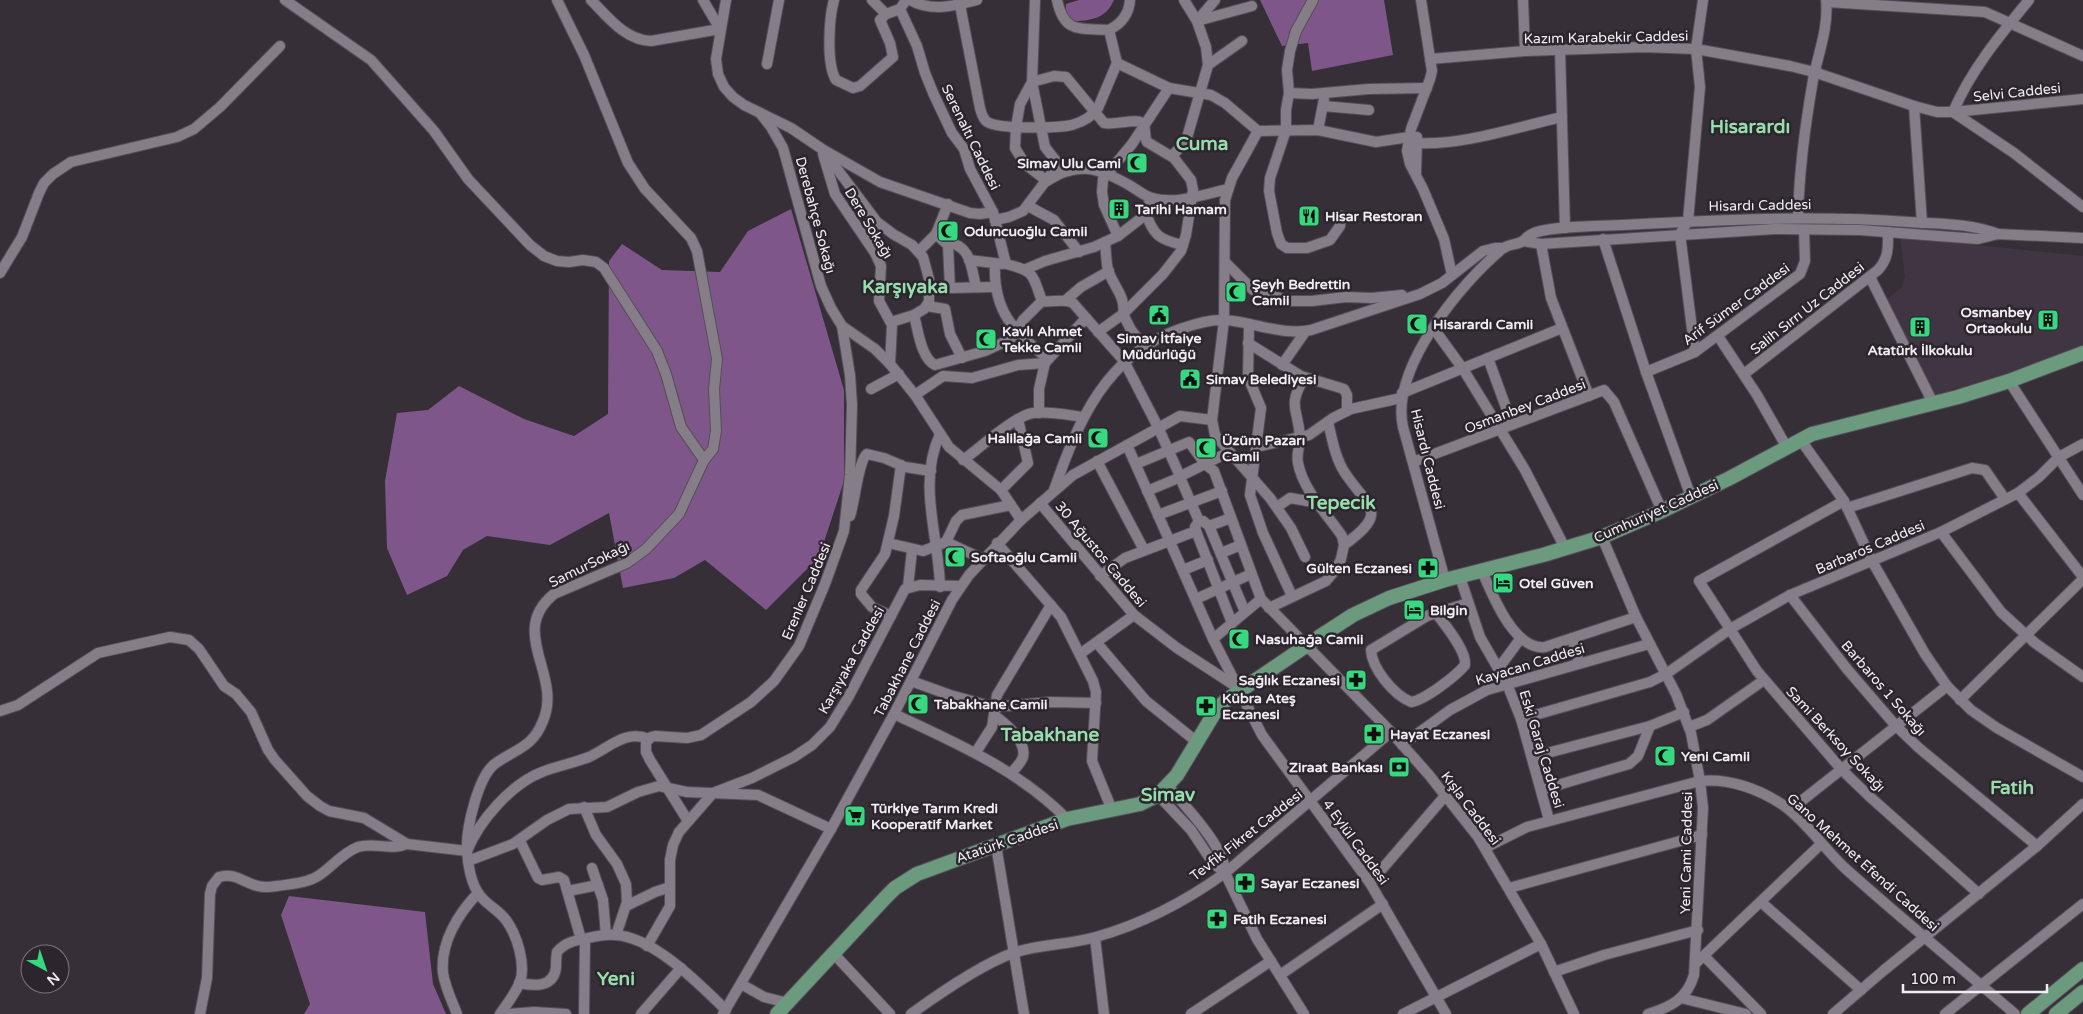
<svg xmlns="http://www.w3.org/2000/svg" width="2083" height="1014" viewBox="0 0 2083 1014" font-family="'Varela Round',sans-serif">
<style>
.built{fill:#403643}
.forest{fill:#7f5689}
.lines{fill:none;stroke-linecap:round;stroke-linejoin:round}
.minor-casing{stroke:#544f56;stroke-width:12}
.major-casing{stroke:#544f56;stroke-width:16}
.minor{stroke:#857d87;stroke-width:10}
.major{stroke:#6b9a7e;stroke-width:14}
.labels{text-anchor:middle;stroke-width:5;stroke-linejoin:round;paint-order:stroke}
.street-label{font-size:14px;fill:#f2edf3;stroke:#2c252d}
.poi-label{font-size:14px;font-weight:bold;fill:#f2edf3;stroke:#2c252d;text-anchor:start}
.district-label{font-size:19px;font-weight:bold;fill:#96dfad;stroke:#2c252d}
</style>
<rect width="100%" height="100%" fill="#362f37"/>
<!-- built -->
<polygon class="built" points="1900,237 2083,256 2083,347 1995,377 1934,395 1886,300 1902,287 1905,276"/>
<!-- forest -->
<g class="forest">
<path d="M1079 0H1114C1106 19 1090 21 1071 21L1065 14 1066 4Z"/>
<polygon points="1260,0 1384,0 1393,55 1312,71 1308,43 1282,46"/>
<polygon points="791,209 844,390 844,481 819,557 766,610 705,560 674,578 623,588 609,513 550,545 487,536 463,550 447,576 407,595 387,548 385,481 397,413 428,410 459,386 524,419 574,436 608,414 609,261 622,244 662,270 720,272 748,231"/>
<polygon points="289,896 425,912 433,984 446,1014 304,1014 310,1004 281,915"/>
</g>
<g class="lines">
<!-- minor casing -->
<g class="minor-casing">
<g id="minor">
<polyline points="285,0 371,60 434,131 468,179 530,245 544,256 557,261 569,262 583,260 596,262 604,268 657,351 666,374 681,427 704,460"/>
<path d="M591 0C608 17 625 40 651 41L720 29 703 0"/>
<polyline points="726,0 716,59 718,74 724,87 733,97 744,105 791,128 822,149 880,182 970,213 980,214 993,212"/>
<path d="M834 0C829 18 826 64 836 80L853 88 860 86 893 57 890 43 880 20 886 14 900 9"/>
<polyline points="872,0 886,14"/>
<path d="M906 0 900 9 917 46 925 73 934 95 952 133 964 149 970 169 993 212 1006 264C1035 271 1032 274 1042 301"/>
<path d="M910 0C932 12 954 6 977 0"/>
<path d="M1035 0 1032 82 1020 104 1016 127 1015 148 1025 164 1047 181C1078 161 1099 168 1129 185 1136 189 1144 196 1152 198 1176 205 1205 194 1228 189"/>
<path d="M1057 0C1064 34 1080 28 1109 30L1117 63 1169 88 1211 95 1225 103 1258 131"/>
<polyline points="1184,0 1197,21 1252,6"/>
<polyline points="1313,0 1296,31 1290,51 1287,70 1289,93 1286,110 1286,130 1270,178 1269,191 1277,233 1281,244 1287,248 1307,248 1330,240 1340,226 1341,216"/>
<polyline points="1421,0 1432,71 1430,79 1411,129 1407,151 1410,164 1423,189 1444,239 1452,275"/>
<polyline points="1523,0 1525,51"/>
<polyline points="1827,2 1985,12 2083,56"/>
<path d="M960 5 979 103C980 109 982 117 986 121 996 130 1058 128 1072 125 1082 122 1092 117 1098 108L1117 63"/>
<path d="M1109 30C1121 24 1129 14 1130 0"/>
<polyline points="1560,50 1565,228"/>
<polyline points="1430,59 1525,51 1644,47 1696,49 1790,66 1814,72 1914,106 1937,112 1953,112 2083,99"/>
<polyline points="767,64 779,0"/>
<polyline points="1208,65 1206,47 1197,21 1215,0"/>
<polyline points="1289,93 1312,94 1369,89 1427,88"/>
<polyline points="1323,106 1369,110"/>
<polyline points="1914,106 1922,223"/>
<polyline points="1953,112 2014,153 2083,207"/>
<path d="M1953 112C1971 70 2000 35 2029 0"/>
<polyline points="1318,130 1324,99"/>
<polyline points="1258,131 1232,178 1225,200 1224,320 1212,420 1215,435 1270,498 1291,528 1305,557"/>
<polyline points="1258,131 1318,130 1376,142 1409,137"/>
<path d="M1416 143C1462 146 1517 127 1562 117"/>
<polyline points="825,153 877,222 893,234 912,245 923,257 929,279 929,302 924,309 914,315 891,322"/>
<polyline points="823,154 835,194 875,253 881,266 879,301 892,325 890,364"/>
<polyline points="1172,156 1186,141 1208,65 1242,41"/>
<polyline points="1416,173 1417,137"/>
<polyline points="1028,206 1054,220 1079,252"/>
<path d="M1145 211C1153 235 1159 240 1183 245"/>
<path d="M1798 218C1799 171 1805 126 1813 80 1818 54 1829 27 1826 0"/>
<path d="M995 220 1009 217 1023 211 1057 166 1056 161 1045 147 1032 82 1054 76 1066 77 1104 123C1114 126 1140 116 1144 125 1146 130 1144 136 1147 142L1174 158 1191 180 1193 190 1186 235 1181 251 1163 274 1123 314 1131 330 1144 346"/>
<polyline points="936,234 948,245 950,288 995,287"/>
<polyline points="1118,236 1104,205 1102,192 1103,179 1132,144 1169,88"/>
<polyline points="1603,239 1646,372 1691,497"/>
<polyline points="1523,241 1541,244 1775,229 1860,230 1978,239 1998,234 2083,238"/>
<path d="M946 242C971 245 971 266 976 287"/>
<polyline points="1541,244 1551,298 1589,396"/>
<polyline points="919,251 936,234 948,204"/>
<polyline points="969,260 1002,264"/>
<polyline points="1225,262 1253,290 1290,301 1312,301 1346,297 1372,298 1402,295"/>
<path d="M995 264C993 312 1013 330 1048 359"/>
<polyline points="1026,269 1045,261 1094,247 1118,236 1140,219 1152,198"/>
<polyline points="0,273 22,237 39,193 44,183 53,174 71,162 177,137 194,129 220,107 280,46"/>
<polyline points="1870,277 1933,403"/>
<polyline points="930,287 950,288"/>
<polyline points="1066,300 1081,287 1109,271"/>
<path d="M1042 301C1052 303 1064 298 1073 303L1124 361 1158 427 1179 474"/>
<polyline points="927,306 945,309 950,334 962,358"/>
<path d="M914 315C918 330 921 358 935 365L985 351 1009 340 1014 335 1023 320 1042 301"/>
<polyline points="1249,324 1248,377 1261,408 1250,495 1263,533 1292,596"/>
<polyline points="842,326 875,349 890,364 915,395 949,447 1001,490 1021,520"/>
<polyline points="1434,329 1463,369 1525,470 1565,548"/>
<path d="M1098 332 1123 314C1126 296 1113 286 1108 270 1106 261 1106 251 1105 242"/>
<polyline points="1718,336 1757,395 1786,446"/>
<polyline points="1248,343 1301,376 1344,389 1347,395 1347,411"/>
<polyline points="1695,352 1680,234 1688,221 1700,87 1696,49 1703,0"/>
<polyline points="1488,358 1512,424"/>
<polyline points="1282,365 1305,332"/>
<polyline points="1646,372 1695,352 1800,274 1805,261 1804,230"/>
<path d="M1744 374 1878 270C1889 258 1888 247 1888 232"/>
<polyline points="2009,381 2083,495"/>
<polyline points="871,389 899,374"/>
<polyline points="1402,393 1562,328"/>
<polyline points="915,395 943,376 972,378 1018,365 1045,363"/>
<polyline points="1039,413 1039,389 1045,363 1086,318"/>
<path d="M1328 422C1332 438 1335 458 1345 473 1369 509 1390 511 1344 545"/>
<polyline points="1800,439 1844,501 1872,561 1925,654 1947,686 1971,710 1997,728 2083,777"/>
<polyline points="1127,445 1213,639 1262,735 1370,883 1446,1014"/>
<polyline points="1256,447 1309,435 1333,418 1351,409 1401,398"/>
<path d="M963 460C980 448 1014 416 1033 413 1049 411 1067 415 1083 417"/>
<polyline points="1097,461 1144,550"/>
<polyline points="1413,462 1604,390 1614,402 1662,511"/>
<polyline points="1136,464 1189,442 1206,465 1214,471 1261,599 1391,732 1429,775 1478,837 1541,944 1574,1014"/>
<polyline points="1183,475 1229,452"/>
<polyline points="1182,482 1199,521"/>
<polyline points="1001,490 1028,463 1018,419"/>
<path d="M1054 490C1078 421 1106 355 1180 329 1194 324 1210 319 1225 320 1253 322 1283 336 1311 330L1420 294 1442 283 1483 251 1495 248H1504"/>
<polyline points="1147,491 1176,479"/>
<polyline points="2018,493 2083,577"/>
<polyline points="1844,501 1699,581 1757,671 1842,770 1869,796 1979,894"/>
<polyline points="1040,503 1134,615 1177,648 1240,689"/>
<polyline points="1277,507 1290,498 1319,503"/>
<polyline points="1847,508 1972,468 1985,470 2005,499"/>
<polyline points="1158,515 1222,491"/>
<path d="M850 516C855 502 858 461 867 454L884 458 905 467 931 471"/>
<polyline points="1199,521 1195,527 1196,531 1232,623"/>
<polyline points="1199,521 1203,521 1209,526 1245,612"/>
<polyline points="1209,526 1231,518"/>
<polyline points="1941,532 2001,612 2035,643 2083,677"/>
<path d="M1602 537 1636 617 1676 694 1691 733 1700 781 1703 808 1694 975C1687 999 1671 1007 1648 1014"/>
<polyline points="946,542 956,521 962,515 1011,505"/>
<polyline points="888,543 923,551 946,542 983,559"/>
<polyline points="997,543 1061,617 1093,681 1096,692 1092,761 1112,810"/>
<polyline points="1221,553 1241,545"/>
<polyline points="1183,570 1208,560"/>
<path d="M1482 571C1492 594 1514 651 1545 647L1636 617"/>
<polyline points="1100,576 1125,558 1196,531"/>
<polyline points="1460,577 1480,637 1507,684 1521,719 1549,820"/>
<path d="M1445 580 1403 427C1390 369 1460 284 1502 249 1508 244 1517 245 1523 241 1526 239 1528 235 1532 234 1547 226 1602 226 1622 225 1718 220 1813 215 1909 222 1939 224 1970 223 1998 234"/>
<polyline points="908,587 912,550"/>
<path d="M940 587C939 536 917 484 940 434"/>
<polyline points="1790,595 1847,669 1896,726 1919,748 2037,846"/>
<polyline points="1196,599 1251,574"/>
<path d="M1269 608 1326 581 1337 568 1341 559 1344 545 1342 536C1327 514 1303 490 1298 463 1296 454 1300 446 1300 437 1298 407 1287 408 1304 378"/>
<path d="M1436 613C1445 625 1467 651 1465 665 1456 676 1425 700 1411 702 1394 695 1372 669 1371 650L1427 616 1468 603"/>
<polyline points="891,616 872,607 861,594 861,590 885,554 894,516 901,465"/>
<polyline points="1572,638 1579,663"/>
<polyline points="1213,639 1261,599"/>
<polyline points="1097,643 1146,701 1197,742"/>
<polyline points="1080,654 1134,615"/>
<polyline points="1498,669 1521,638"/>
<polyline points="911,681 950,695 994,707 1050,702 1096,703"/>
<polyline points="1960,700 2083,579"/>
<path d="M0 711 18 705 98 653 170 637 189 640 199 649 224 686 236 694 251 712 268 750 275 760 307 796 320 806 329 811 364 818 407 844 467 851C479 821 511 784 542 772 557 766 574 763 589 757 609 748 626 729 649 739"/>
<path d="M894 714C956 743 1019 770 1067 819"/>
<path d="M994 715C1005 723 1027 741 1023 757 1021 763 1015 769 1011 773"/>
<polyline points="1521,719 1650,682 1666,674 1730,629 1790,595 1941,532 2018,493 2039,477 2059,457 2083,444"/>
<polyline points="1689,727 1707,720 1764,680"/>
<polyline points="1402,745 1450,710 1487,690 1649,644"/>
<polyline points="976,752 992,727 997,695 1051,605"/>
<polyline points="1532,757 1650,726"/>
<path d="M1168 786C1185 806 1226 848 1225 873L1257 939 1304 1014"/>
<polyline points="1541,790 1629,764 1638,756 1650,726 1684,712"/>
<polyline points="1158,795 1191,830 1213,863 1225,873"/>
<polyline points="584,807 596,835 617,864 626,884 627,902 616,935"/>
<polyline points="1790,810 1947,686"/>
<polyline points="688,821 650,760 646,752 646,742 651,737 655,736 687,738 701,735 751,702 774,681 799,646 825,584 844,531 850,475 852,405 850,375 842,326 831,308 821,286 783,148 771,127 760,113"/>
<polyline points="520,841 538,878 542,880 559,877 564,880 581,939"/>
<polyline points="996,845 1024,1014"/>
<path d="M1485 848 1527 827 1700 781C1729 778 1759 789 1783 805 1807 822 1825 850 1847 870 1902 919 1959 966 2015 1014"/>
<polyline points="468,861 513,844 547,820 569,809 607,807 638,792 659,786 687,792 758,795 831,829"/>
<polyline points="592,868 603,900 606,935"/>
<polyline points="1370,883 1445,796"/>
<polyline points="1509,888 1702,835"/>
<polyline points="568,891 598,885"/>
<polyline points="1761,902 1861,990"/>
<polyline points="626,906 655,892 670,887"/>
<polyline points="1095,938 1104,1014"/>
<polyline points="647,946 670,906 670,860 673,845 679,832 713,793 752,778 794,757 812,745 830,727 849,696 905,589 920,585 961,586"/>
<polyline points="834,954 890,1014"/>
<polyline points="1704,956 1761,1014"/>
<polyline points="1696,963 1821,844"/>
<polyline points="1554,972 1604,955 1698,930"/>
<polyline points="1280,975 1383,904"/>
<path d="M519 983C534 986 553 988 556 968 556 962 556 958 557 952 565 942 577 940 588 938 597 936 606 934 615 935 654 937 699 984 726 1010"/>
<polyline points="741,984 764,997 788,1003"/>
<polyline points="1681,998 1746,1014"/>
<path d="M200 1014 207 978 210 894 212 886 219 877C235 872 244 883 258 886 264 888 271 887 277 886 291 884 307 883 318 876 332 867 342 853 358 847 375 842 391 851 407 844"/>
<path d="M457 1014C452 1001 445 987 443 973 440 943 458 914 478 893"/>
<path d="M500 1014C507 1004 515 994 520 982 526 964 517 935 506 920 500 912 491 907 484 900 472 889 468 866 467 850 466 829 478 775 496 763 516 749 533 747 543 721 563 675 507 632 554 594L627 563 646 549 679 514 704 460 713 449 716 431 714 389 717 359 697 251 691 238 645 189 628 163 584 55 557 0"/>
<polyline points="508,1014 534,1012 566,1014"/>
<polyline points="584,1014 585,939"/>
<polyline points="641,1014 681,968"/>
<polyline points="723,1014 831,829 894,714 952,600 969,575 1021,520 1073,475 1180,416 1212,420"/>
<path d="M911 1014C940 993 980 965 1013 953 1039 944 1069 945 1096 937 1142 924 1186 901 1225 873L1391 732"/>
<polyline points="1191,1014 1271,961"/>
<polyline points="1403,1014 1541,944"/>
<polyline points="1833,1014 1883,971 2037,846 2083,804"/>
<polyline points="1945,1014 2083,904"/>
</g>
</g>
<!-- major casing -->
<g class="major-casing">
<g id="major">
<polyline points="777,1014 885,898 895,888 917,874 1067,819 1140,804 1158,795 1177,775 1215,712 1225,701 1319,637 1353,615 1389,598 1445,580 1543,555 1602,537 1662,511 1730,478 1812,434 1958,397 2009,381 2083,353"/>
<polyline points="2028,1014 2083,969"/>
<polyline points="2056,1014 2083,992"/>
</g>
</g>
<!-- minor -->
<use href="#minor" class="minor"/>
<!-- major -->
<use href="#major" class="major"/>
</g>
<!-- icons -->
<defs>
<g id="mosque-square" transform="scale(1.125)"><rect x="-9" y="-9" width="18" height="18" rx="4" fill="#37d880" stroke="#2c252d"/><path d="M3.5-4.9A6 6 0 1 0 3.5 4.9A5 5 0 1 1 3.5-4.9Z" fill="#111"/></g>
<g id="building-square" transform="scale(1.125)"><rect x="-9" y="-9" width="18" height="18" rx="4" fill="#37d880" stroke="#2c252d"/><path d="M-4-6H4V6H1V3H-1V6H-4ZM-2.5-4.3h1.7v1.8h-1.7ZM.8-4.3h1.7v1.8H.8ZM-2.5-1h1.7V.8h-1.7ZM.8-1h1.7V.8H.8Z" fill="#111"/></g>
<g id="restaurant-square" transform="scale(1.125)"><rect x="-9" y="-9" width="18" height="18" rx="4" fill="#37d880" stroke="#2c252d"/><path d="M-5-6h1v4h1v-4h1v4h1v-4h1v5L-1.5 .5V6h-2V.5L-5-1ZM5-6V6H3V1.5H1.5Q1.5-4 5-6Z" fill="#111"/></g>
<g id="civic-square" transform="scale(1.125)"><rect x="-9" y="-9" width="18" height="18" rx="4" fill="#37d880" stroke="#2c252d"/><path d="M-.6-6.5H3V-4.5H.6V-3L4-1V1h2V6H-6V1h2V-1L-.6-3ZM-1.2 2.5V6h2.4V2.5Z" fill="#111"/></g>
<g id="pharmacy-square" transform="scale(1.125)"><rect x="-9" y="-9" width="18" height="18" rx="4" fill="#37d880" stroke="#2c252d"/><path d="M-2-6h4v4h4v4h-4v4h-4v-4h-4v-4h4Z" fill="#111"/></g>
<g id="hotel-square" transform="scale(1.125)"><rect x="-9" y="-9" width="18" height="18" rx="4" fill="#37d880" stroke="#2c252d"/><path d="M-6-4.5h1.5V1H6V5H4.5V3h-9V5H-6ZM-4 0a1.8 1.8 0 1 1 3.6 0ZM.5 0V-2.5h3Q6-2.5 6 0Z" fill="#111"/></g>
<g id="bank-square" transform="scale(1.125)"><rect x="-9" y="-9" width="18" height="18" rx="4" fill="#37d880" stroke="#2c252d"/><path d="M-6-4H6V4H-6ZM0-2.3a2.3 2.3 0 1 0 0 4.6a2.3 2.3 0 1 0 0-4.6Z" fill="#111"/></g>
<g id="supermarket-square" transform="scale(1.125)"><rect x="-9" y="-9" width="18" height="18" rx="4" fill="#37d880" stroke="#2c252d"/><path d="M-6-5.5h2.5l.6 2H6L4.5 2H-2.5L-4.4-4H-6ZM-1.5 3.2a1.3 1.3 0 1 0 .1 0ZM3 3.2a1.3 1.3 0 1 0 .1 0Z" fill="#111"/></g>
</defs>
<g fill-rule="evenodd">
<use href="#mosque-square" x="1137" y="163"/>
<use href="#building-square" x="1119" y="209"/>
<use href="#restaurant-square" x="1309" y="216"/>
<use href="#mosque-square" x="948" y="231"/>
<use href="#mosque-square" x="1236" y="292"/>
<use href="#civic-square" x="1159" y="315"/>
<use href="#building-square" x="2048" y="320"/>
<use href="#mosque-square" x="1417" y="324"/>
<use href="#building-square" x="1920" y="327"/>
<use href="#mosque-square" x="986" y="339"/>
<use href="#civic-square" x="1190" y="379"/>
<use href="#mosque-square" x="1098" y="438"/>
<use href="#mosque-square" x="1206" y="448"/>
<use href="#mosque-square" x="955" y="557"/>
<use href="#pharmacy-square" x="1428" y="568"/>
<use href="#hotel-square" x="1503" y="583"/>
<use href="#hotel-square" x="1414" y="610"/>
<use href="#mosque-square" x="1239" y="639"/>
<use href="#pharmacy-square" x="1356" y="680"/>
<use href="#mosque-square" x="918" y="704"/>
<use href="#pharmacy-square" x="1206" y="706"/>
<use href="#pharmacy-square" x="1374" y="734"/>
<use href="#mosque-square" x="1665" y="756"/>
<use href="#bank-square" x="1399" y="767"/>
<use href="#supermarket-square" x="855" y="816"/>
<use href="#pharmacy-square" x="1245" y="883"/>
<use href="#pharmacy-square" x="1217" y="919"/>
</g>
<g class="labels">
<!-- street labels -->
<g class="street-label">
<text transform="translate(1606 37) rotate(-1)" y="5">Kazım Karabekir Caddesi</text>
<text transform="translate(2017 92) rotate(-6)" y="5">Selvi Caddesi</text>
<text transform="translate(971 137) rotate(64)" y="5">Serenaltı Caddesi</text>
<text transform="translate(1760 205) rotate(-1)" y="5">Hisardı Caddesi</text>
<text transform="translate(816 215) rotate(75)" y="5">Derebahçe Sokağı</text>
<text transform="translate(869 223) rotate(59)" y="5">Dere Sokağı</text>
<text transform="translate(1736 304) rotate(-36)" y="5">Arif Sümer Caddesi</text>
<text transform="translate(1807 308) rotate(-38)" y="5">Salih Sırrı Uz Caddesi</text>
<text transform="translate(1525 406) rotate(-21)" y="5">Osmanbey Caddesi</text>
<text transform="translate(1428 459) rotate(76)" y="5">Hisardı Caddesi</text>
<text transform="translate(1656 511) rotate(-24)" y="5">Cumhuriyet Caddesi</text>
<text transform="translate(1870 547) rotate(-23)" y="5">Barbaros Caddesi</text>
<text transform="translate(1101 554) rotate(50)" y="5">30 Ağustos Caddesi</text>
<text transform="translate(589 564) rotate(-26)" y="5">SamurSokağı</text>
<text transform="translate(806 591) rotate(-67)" y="5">Erenler Caddesi</text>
<text transform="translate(907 658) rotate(-63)" y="5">Tabakhane Caddesi</text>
<text transform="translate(851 660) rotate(-61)" y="5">Karşıyaka Caddesi</text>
<text transform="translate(1530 664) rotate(-17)" y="5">Kayacan Caddesi</text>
<text transform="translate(1884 688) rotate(49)" y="5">Barbaros 1 Sokağı</text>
<text transform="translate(1836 739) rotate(47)" y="5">Sami Berksoy Sokağı</text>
<text transform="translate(1542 749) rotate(73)" y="5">Eski Garaj Caddesi</text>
<text transform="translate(1471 808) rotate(53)" y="5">Kışla Caddesi</text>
<text transform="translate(1246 835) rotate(-38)" y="5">Tevfik Fikret Caddesi</text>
<text transform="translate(1007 841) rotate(-19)" y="5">Atatürk Caddesi</text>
<text transform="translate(1356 842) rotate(54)" y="5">4 Eylül Caddesi</text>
<text transform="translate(1686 853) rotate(-89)" y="5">Yeni Cami Caddesi</text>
<text transform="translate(1863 862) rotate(42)" y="5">Gano Mehmet Efendi Caddesi</text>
</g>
<!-- poi labels -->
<g class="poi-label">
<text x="1121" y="168" text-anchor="end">Simav Ulu Cami</text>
<text x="1135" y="214">Tarihi Hamam</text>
<text x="1325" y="221">Hisar Restoran</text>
<text x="964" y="236">Oduncuoğlu Camii</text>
<text x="1252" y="289">Şeyh Bedrettin<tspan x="1252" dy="16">Camii</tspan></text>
<text x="2032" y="317" text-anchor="end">Osmanbey<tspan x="2032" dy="16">Ortaokulu</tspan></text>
<text x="1433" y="329">Hisarardı Camii</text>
<text x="1002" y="336">Kavlı Ahmet<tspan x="1002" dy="16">Tekke Camii</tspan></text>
<text x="1159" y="343" text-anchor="middle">Simav İtfaiye<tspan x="1159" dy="16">Müdürlüğü</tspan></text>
<text x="1920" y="355" text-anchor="middle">Atatürk İlkokulu</text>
<text x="1206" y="384">Simav Belediyesi</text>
<text x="1082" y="443" text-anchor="end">Halilağa Camii</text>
<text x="1222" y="445">Üzüm Pazarı<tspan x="1222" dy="16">Camii</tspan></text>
<text x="971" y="562">Softaoğlu Camii</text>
<text x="1412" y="573" text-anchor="end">Gülten Eczanesi</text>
<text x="1519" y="588">Otel Güven</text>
<text x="1430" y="615">Bilgin</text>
<text x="1255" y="644">Nasuhağa Camii</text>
<text x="1340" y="685" text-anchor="end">Sağlık Eczanesi</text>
<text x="1222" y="703">Kübra Ateş<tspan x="1222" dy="16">Eczanesi</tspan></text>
<text x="934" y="709">Tabakhane Camii</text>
<text x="1390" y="739">Hayat Eczanesi</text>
<text x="1681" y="761">Yeni Camii</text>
<text x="1383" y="772" text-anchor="end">Ziraat Bankası</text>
<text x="871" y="813">Türkiye Tarım Kredi<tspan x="871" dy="16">Kooperatif Market</tspan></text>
<text x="1261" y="888">Sayar Eczanesi</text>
<text x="1233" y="924">Fatih Eczanesi</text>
</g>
<!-- district labels -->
<g class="district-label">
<text x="1750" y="133">Hisarardı</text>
<text x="1202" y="150">Cuma</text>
<text x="905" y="293">Karşıyaka</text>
<text x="1341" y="509">Tepecik</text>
<text x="1050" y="741">Tabakhane</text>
<text x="2012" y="794">Fatih</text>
<text x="1168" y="801">Simav</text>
<text x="616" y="985">Yeni</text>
</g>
</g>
<!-- north arrow -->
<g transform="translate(45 969) rotate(140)"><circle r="24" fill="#2c252d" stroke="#7b757c"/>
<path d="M0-4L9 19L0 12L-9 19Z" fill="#37d880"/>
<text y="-8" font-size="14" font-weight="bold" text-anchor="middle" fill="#f2edf3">N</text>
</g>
<!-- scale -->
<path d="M1903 984v8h144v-8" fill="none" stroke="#f2edf3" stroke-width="2.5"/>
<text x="1910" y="984" font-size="15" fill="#f2edf3" stroke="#2c252d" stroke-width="4" paint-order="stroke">100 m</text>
</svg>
